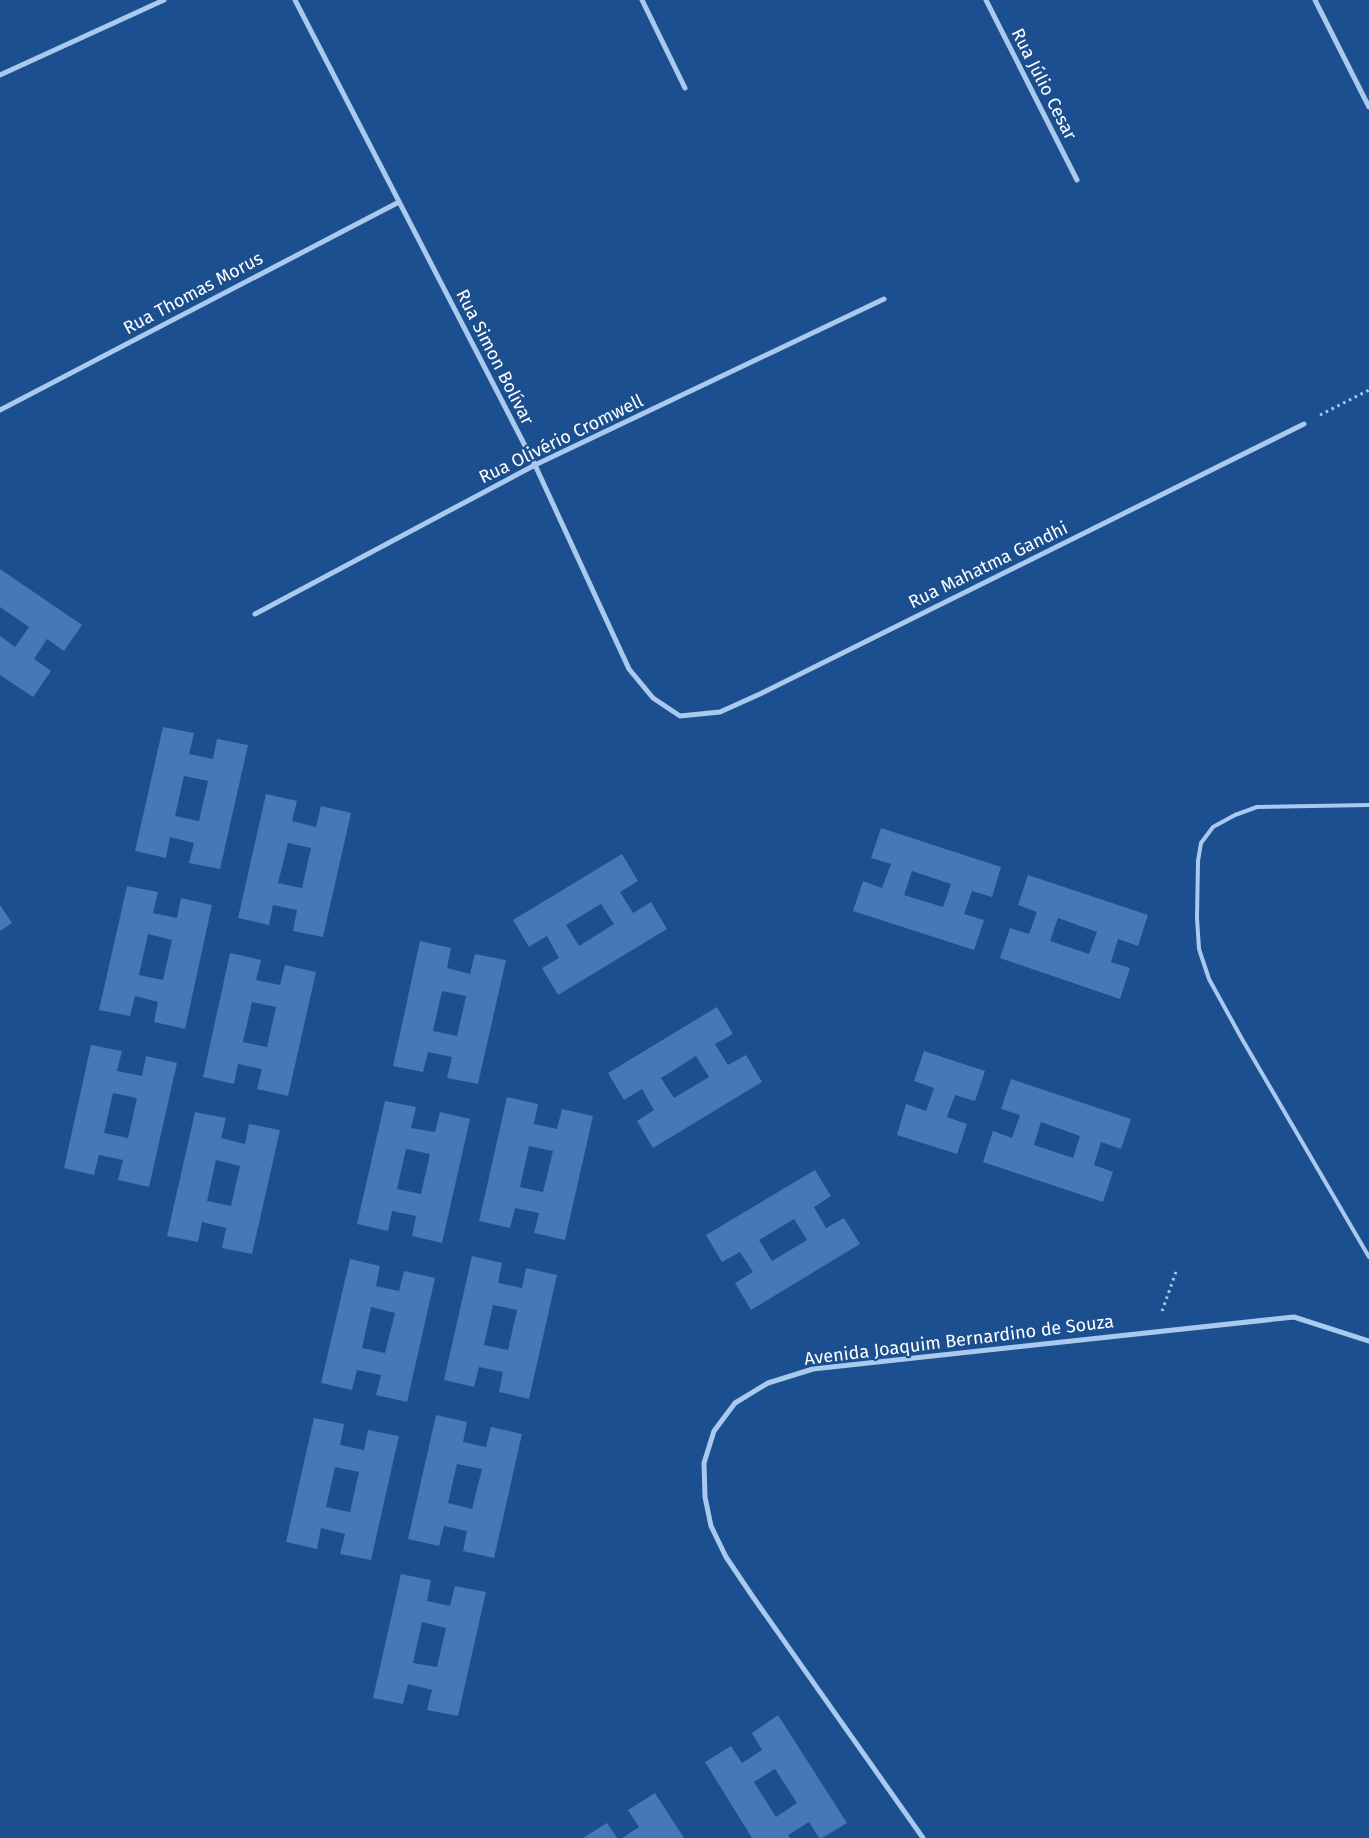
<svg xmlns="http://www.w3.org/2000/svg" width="1369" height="1838" viewBox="0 0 1369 1838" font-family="'Fira Sans',sans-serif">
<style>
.building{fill:#4478b7;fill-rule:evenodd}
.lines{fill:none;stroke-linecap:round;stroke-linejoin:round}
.path{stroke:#a9c9ee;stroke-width:3;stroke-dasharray:2.5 4;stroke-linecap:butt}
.lane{stroke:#a9c9ee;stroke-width:4}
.street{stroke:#a9c9ee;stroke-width:5}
.labels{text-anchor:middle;stroke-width:4.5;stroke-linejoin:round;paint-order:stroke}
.street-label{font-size:18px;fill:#fff;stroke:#1b4f8f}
</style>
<rect width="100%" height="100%" fill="#1b4f8f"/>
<!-- building -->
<g class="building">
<polygon points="0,569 82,625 64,651 47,639 34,659 51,671 33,697 0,675 0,636 15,647 29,627 0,607"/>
<path d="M163 727 194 733 189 754 213 759 217 739 248 745 220 869 189 863 194 843 170 837 166 858 135 851ZM184 776 208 781 199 821 175 816Z"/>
<path d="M266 794 297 801 292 821 316 827 321 806 351 813 323 937 293 931 297 910 273 905 269 925 238 918ZM288 843 311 848 302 888 278 883Z"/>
<path d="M881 828 1001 867 992 897 972 891 964 914 984 920 974 950 853 911 863 881 882 888 891 864 871 858ZM912 871 951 884 943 907 904 895Z"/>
<path d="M622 854 638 881 620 892 633 913 651 902 667 929 558 995 542 968 559 958 547 936 529 947 513 920ZM601 904 614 924 579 946 566 925Z"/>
<path d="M1028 875 1148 915 1138 946 1118 939 1111 962 1130 968 1120 999 1000 958 1010 928 1029 934 1037 912 1018 905ZM1058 918 1097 932 1089 954 1050 941Z"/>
<path d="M127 886 158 892 153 913 177 918 181 898 212 905 185 1029 154 1022 158 1002 135 996 130 1016 99 1010ZM148 934 172 940 163 980 139 975Z"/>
<polygon points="0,905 12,923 0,931"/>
<path d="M420 941 451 948 447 968 470 974 475 954 506 960 478 1084 447 1078 452 1057 428 1052 423 1072 393 1066ZM442 991 466 996 457 1036 433 1031Z"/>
<path d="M230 953 261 960 256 980 280 985 285 965 316 972 288 1096 257 1089 262 1069 238 1064 234 1084 203 1077ZM252 1002 276 1007 267 1047 243 1042Z"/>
<path d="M717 1007 733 1034 715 1044 728 1065 746 1055 762 1082 653 1148 637 1121 654 1110 642 1089 624 1100 608 1073ZM696 1056 709 1077 674 1098 661 1078Z"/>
<path d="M91 1045 122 1051 117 1071 142 1076 146 1056 177 1063 149 1187 118 1180 123 1160 99 1155 94 1175 64 1168ZM113 1093 137 1098 128 1138 104 1133Z"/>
<polygon points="924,1051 985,1071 975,1101 955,1095 947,1117 967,1124 957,1154 897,1135 906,1104 926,1111 934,1088 914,1081"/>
<path d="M1011 1079 1131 1119 1121 1149 1101 1142 1094 1165 1113 1172 1103 1202 983 1162 993 1131 1012 1138 1020 1115 1001 1109ZM1041 1122 1080 1136 1073 1158 1034 1145Z"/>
<path d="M507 1097 538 1104 534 1124 557 1129 562 1109 593 1116 565 1240 534 1233 539 1213 515 1208 510 1228 479 1221ZM529 1146 553 1151 543 1192 520 1187Z"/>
<path d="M385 1101 416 1107 411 1128 435 1132 440 1112 470 1119 442 1243 412 1236 416 1216 392 1211 388 1231 357 1224ZM406 1149 430 1154 421 1194 397 1189Z"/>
<path d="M195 1112 226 1118 221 1138 245 1144 249 1124 280 1130 252 1254 222 1248 226 1228 202 1222 198 1242 167 1236ZM216 1160 240 1166 231 1206 207 1201Z"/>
<path d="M815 1170 831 1196 814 1207 826 1228 844 1218 860 1244 751 1310 735 1283 753 1272 740 1252 722 1262 706 1235ZM794 1219 807 1240 772 1261 759 1240Z"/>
<path d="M472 1256 502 1263 498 1283 522 1288 526 1268 557 1275 529 1399 499 1392 503 1372 479 1367 474 1387 444 1380ZM493 1305 517 1310 508 1350 484 1345Z"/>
<path d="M350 1259 380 1266 376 1286 399 1291 404 1271 435 1278 407 1402 376 1395 381 1375 357 1370 352 1390 321 1383ZM371 1307 395 1313 385 1353 362 1348Z"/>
<path d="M436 1415 467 1422 463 1442 486 1447 491 1427 522 1434 494 1558 463 1551 467 1531 444 1526 439 1546 408 1539ZM457 1464 482 1469 472 1509 448 1503Z"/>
<path d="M314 1418 344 1424 340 1445 364 1450 368 1430 399 1436 371 1560 340 1554 345 1534 321 1528 317 1549 286 1542ZM335 1467 359 1472 350 1512 326 1507Z"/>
<path d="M401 1574 431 1580 427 1601 450 1606 455 1586 486 1592 458 1716 427 1710 432 1690 408 1684 403 1704 373 1698ZM422 1622 446 1628 437 1667 413 1663Z"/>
<path d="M778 1715 847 1823 822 1838H819L809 1822 788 1835 790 1838H752L705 1762 731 1746 742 1763 762 1750 752 1733ZM775 1769 797 1803 776 1817 754 1782Z"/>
<polygon points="655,1793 684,1838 622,1838 639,1827 628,1810"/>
<polygon points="607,1823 617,1838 583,1838"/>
</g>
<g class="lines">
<!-- path -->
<g class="path">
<polyline points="1320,415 1369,390"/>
<polyline points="1162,1311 1177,1269"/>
</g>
<!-- lane -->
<polyline class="lane" points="1369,805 1257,807 1235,815 1213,827 1201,843 1198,861 1197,918 1199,949 1209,979 1242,1039 1369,1257"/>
<!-- street -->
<g class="street">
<polyline points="295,0 535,465 629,669 653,698 680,716 720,712 760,694 1304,424"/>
<polyline points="642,0 685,88"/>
<polyline points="986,0 1077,180"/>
<polyline points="1315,0 1369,107"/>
<polyline points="0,75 164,0"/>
<polyline points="0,410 399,202"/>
<polyline points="255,614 535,465 884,299"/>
<polyline points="923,1838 753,1597 726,1557 711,1526 705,1497 704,1463 714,1431 735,1403 768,1383 813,1369 1294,1317 1369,1341"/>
</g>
</g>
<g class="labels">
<!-- street labels -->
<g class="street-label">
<text transform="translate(1044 84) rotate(63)" y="6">Rua Júlio Cesar</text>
<text transform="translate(193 293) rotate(-28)" y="6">Rua Thomas Morus</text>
<text transform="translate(495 357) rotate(63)" y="6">Rua Simon Bolívar</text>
<text transform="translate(561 439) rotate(-26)" y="6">Rua Olivério Cromwell</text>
<text transform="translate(988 565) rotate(-26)" y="6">Rua Mahatma Gandhi</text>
<text transform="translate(959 1340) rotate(-7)" y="6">Avenida Joaquim Bernardino de Souza</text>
</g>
</g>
</svg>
